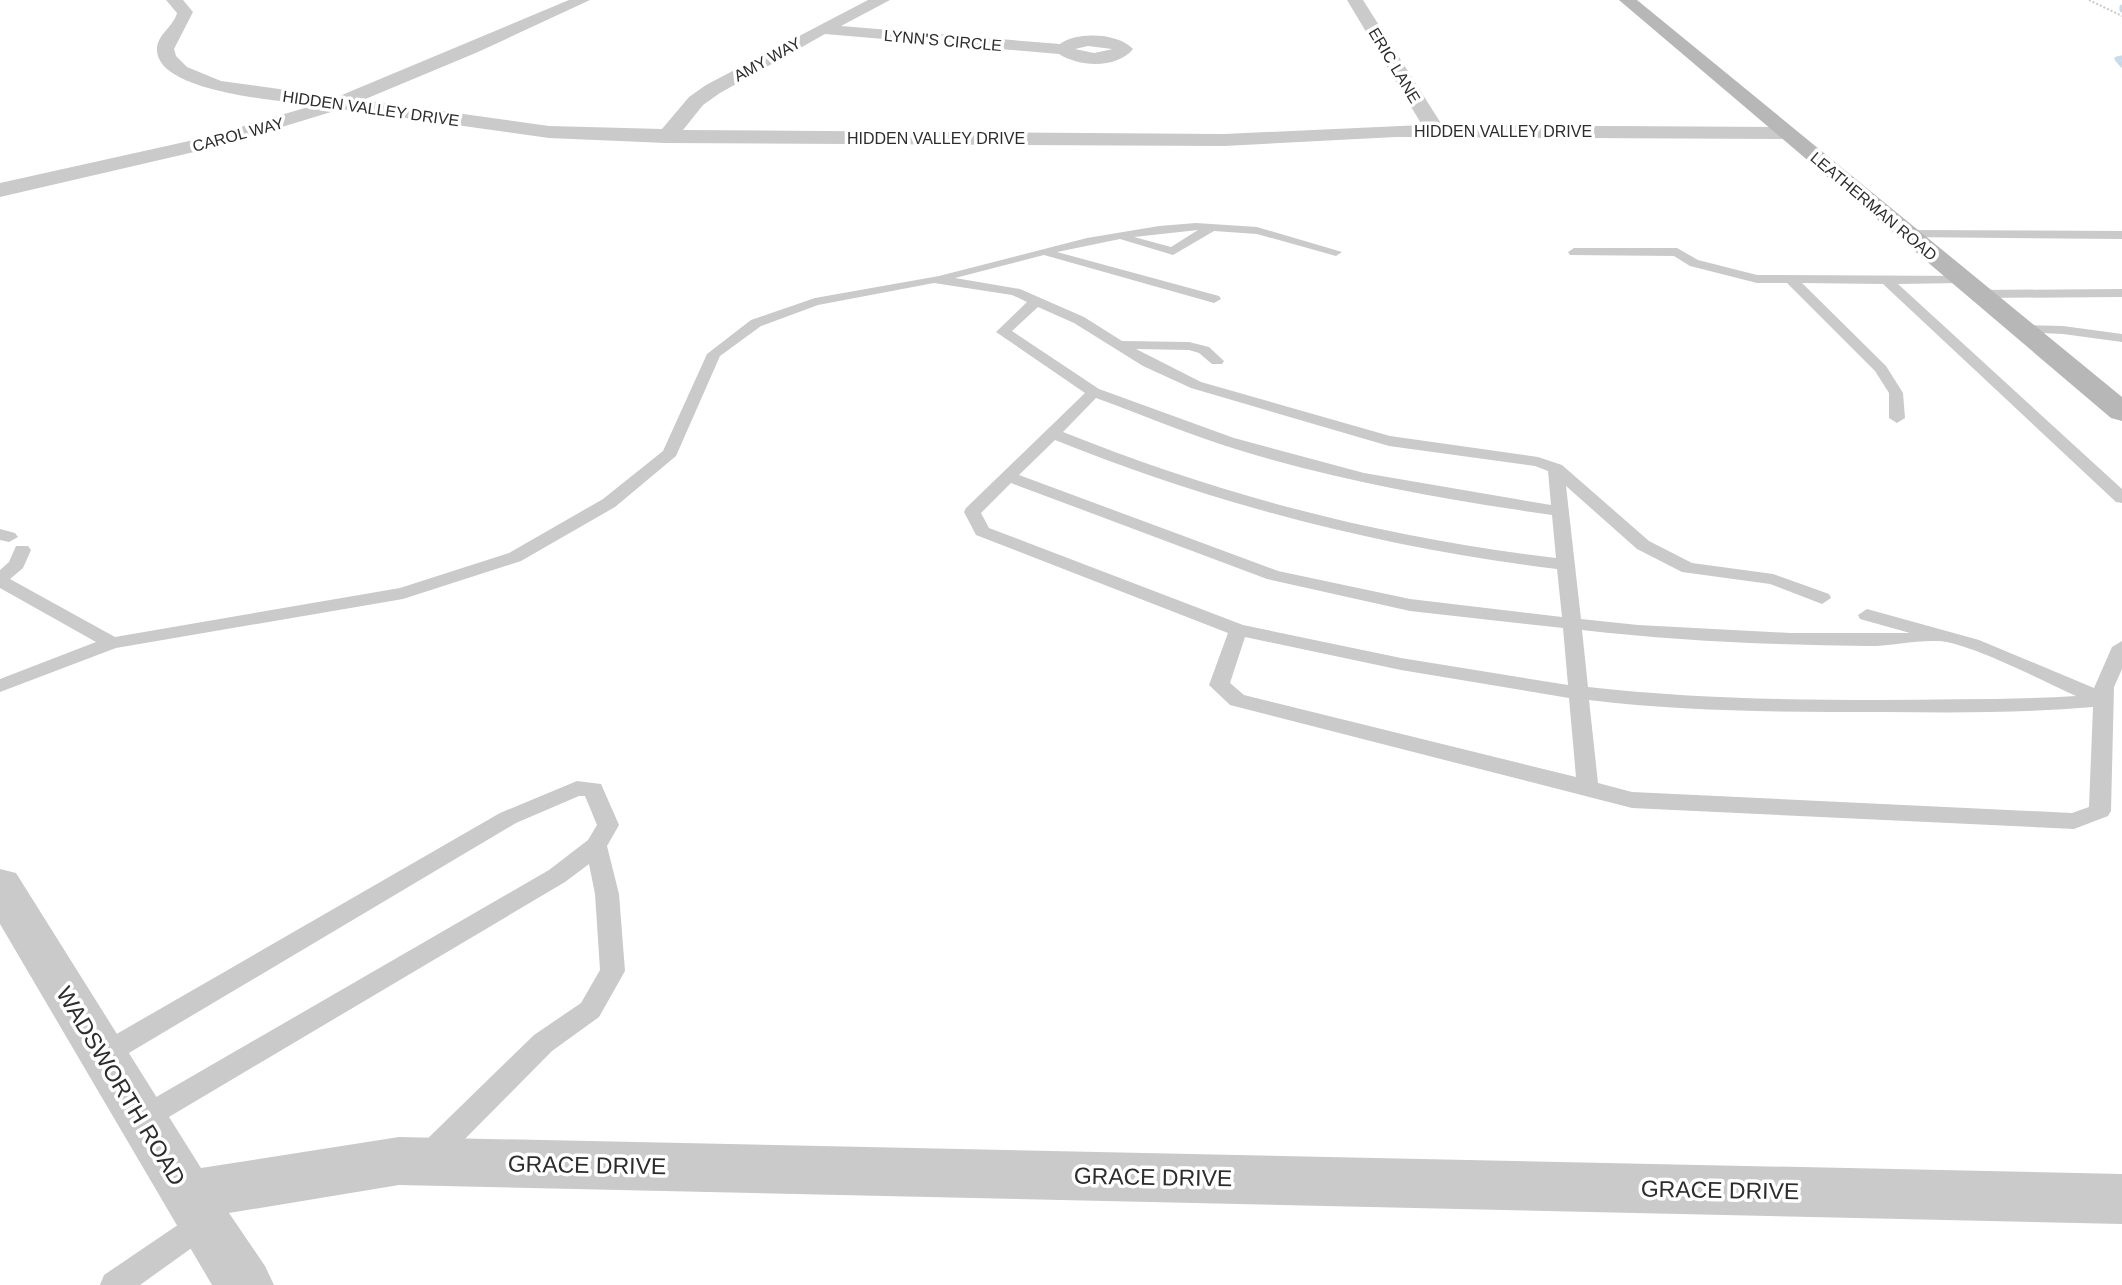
<svg xmlns="http://www.w3.org/2000/svg" width="2122" height="1285" viewBox="0 0 2122 1285" font-family="Arial,sans-serif">
<style>
.lines{fill:none;stroke-linecap:round;stroke-linejoin:round}
.stream{stroke:#c6dceb;stroke-width:5}
.path{stroke:#cacaca;stroke-width:2;stroke-dasharray:2 2;stroke-linecap:butt}
.lane{fill:#cacaca;fill-rule:evenodd}
.street{fill:#cacaca;fill-rule:evenodd}
.secondary{fill:#b7b7b7;fill-rule:evenodd}
.labels{text-anchor:middle;stroke-width:7;stroke-linejoin:round;paint-order:stroke}
.far-street-label{font-size:16px;fill:#2d2d2d;stroke:#fff}
.near-street-label{font-size:23px;fill:#2d2d2d;stroke:#fff}
</style>
<rect width="100%" height="100%" fill="#fff"/>
<g class="lines">
<!-- stream -->
<g class="stream">
<polyline points="2122,7 2122,10"/>
<polyline points="2122,58 2117,59 2122,65"/>
</g>
<!-- path -->
<polyline class="path" points="2089,0 2122,16"/>
<!-- lane -->
<g class="lane">
<path d="M1196 223 1257 227 1342 252 1336 256 1257 234 1214 231 1173 255 1120 239 1057 252 1219 296 1221 299 1214 303 1044 255 955 278 1020 289 1084 317 1122 341 1189 342 1209 347 1224 361 1222 364H1212L1199 353 1189 350 1136 349 1201 382 1390 436 1538 457 1562 465 1649 541 1692 563 1773 574 1829 594 1831 598 1822 604 1770 584 1682 572 1637 549 1566 486 1581 619 1638 625 1790 633H1910L1860 619 1858 615 1867 609 1979 640 2094 688 2112 647 2122 641V669L2114 687 2111 811 2108 816 2074 829 1632 808 1230 705 1209 685 1228 633 976 535 964 512 966 508 1085 393 996 332 1027 302 1012 295 934 283 818 305 761 326 720 356 676 456 615 507 521 561 403 599 116 648 0 692V679L96 642 0 588V570L9 562 16 546H28L31 550 23 568 10 579 115 637 400 588 509 553 603 499 663 451 707 354 751 320 815 298 939 276 1087 238 1159 226ZM1198 230 1171 247 1134 237ZM1038 307 1074 323 1143 366 1191 388 1389 446 1535 466 1548 471 1551 505 1364 473 1234 438 1099 389 1012 331ZM1096 398C1145 416 1193 436 1242 451 1344 482 1448 500 1552 515L1556 558C1381 537 1226 497 1063 432ZM1055 440C1217 505 1383 548 1557 569L1562 617 1410 599 1278 571 1019 475ZM1011 483 1267 579 1410 611 1563 628 1568 685 1401 658 1243 625 989 528 981 513ZM1582 630C1677 641 1773 645 1869 646 1892 646 1915 640 1938 641 1968 642 2045 682 2076 696 2011 700 1946 699 1880 700 1782 700 1685 698 1588 687ZM1245 637 1401 670 1569 698 1576 777 1244 695 1230 683ZM1589 700C1688 712 1787 712 1886 712 1955 713 2024 713 2093 707L2089 807 2072 813 1632 792 1598 783Z"/>
<polygon points="1908,230 2122,231 2122,239 1904,237 1904,231"/>
<polygon points="1574,248 1677,248 1698,260 1757,275 1968,276 1968,282 1963,283 1898,284 2122,489 2122,503 2116,502 1883,284 1802,283 1886,366 1903,393 1905,418 1897,423 1889,418 1889,393 1875,371 1787,283 1757,283 1690,266 1674,256 1570,255 1568,252"/>
<polygon points="2122,289 2122,297 1980,298 1973,294 1980,290"/>
<polygon points="2023,325 2063,326 2122,334 2122,342 2063,334 2018,332 2016,329"/>
<polygon points="0,529 15,533 18,537 9,542 0,540"/>
<polygon points="577,781 601,784 619,825 607,846 619,894 625,971 599,1017 552,1051 440,1164 430,1167 420,1164 416,1155 420,1146 534,1035 581,1003 600,970 595,894 589,864 565,882 152,1127 142,1131 132,1127 128,1119 132,1111 549,870 588,840 597,825 585,796 579,796 516,823 112,1063 103,1066 94,1063 90,1055 94,1047 500,813"/>
<polygon points="204,1210 214,1214 219,1223 214,1232 140,1285 100,1285 104,1275 194,1214"/>
</g>
<!-- street -->
<g class="street">
<path d="M166 0H183L193 12 174 49 176 56 187 67 221 81 337 97 569 0H590L478 52 363 100 549 126 662 129 689 97 706 85 868 0H890L841 26 1060 44C1077 31 1119 33 1133 49 1117 69 1079 67 1059 54L825 34 720 93 703 105 683 130 1224 134 1422 125 1347 0H1363L1442 125 1786 127 1793 129 1796 133 1793 137 1786 139 1396 137 1224 146 666 143 549 138 341 109 220 146 0 197V183L207 137 315 105C285 101 154 93 157 48 158 35 171 28 176 16L177 13ZM1088 46 1112 49H1113L1094 53 1075 49Z"/>
<polygon points="0,869 16,873 201,1168 399,1137 2122,1174 2122,1224 399,1185 229,1213 265,1266 274,1285 212,1285 0,924"/>
</g>
<!-- secondary -->
<polygon class="secondary" points="1619,0 1637,0 2122,397 2122,421 2111,418"/>
</g>
<g class="labels">
<!-- far-street labels -->
<g class="far-street-label">
<text transform="translate(943 40) rotate(5)" y="6">LYNN'S CIRCLE</text>
<text transform="translate(767 59) rotate(-29)" y="6">AMY WAY</text>
<text transform="translate(1395 65) rotate(59)" y="6">ERIC LANE</text>
<text transform="translate(371 108) rotate(8)" y="6">HIDDEN VALLEY DRIVE</text>
<text x="1503" y="137">HIDDEN VALLEY DRIVE</text>
<text transform="translate(238 134) rotate(-15)" y="6">CAROL WAY</text>
<text x="936" y="144">HIDDEN VALLEY DRIVE</text>
<text transform="translate(1874 206) rotate(40)" y="6">LEATHERMAN ROAD</text>
</g>
<!-- near-street labels -->
<g class="near-street-label">
<text transform="translate(121 1086) rotate(59)" y="8">WADSWORTH ROAD</text>
<text transform="translate(587 1165) rotate(1)" y="8">GRACE DRIVE</text>
<text transform="translate(1153 1177) rotate(1)" y="8">GRACE DRIVE</text>
<text transform="translate(1720 1190) rotate(1)" y="8">GRACE DRIVE</text>
</g>
</g>
</svg>
